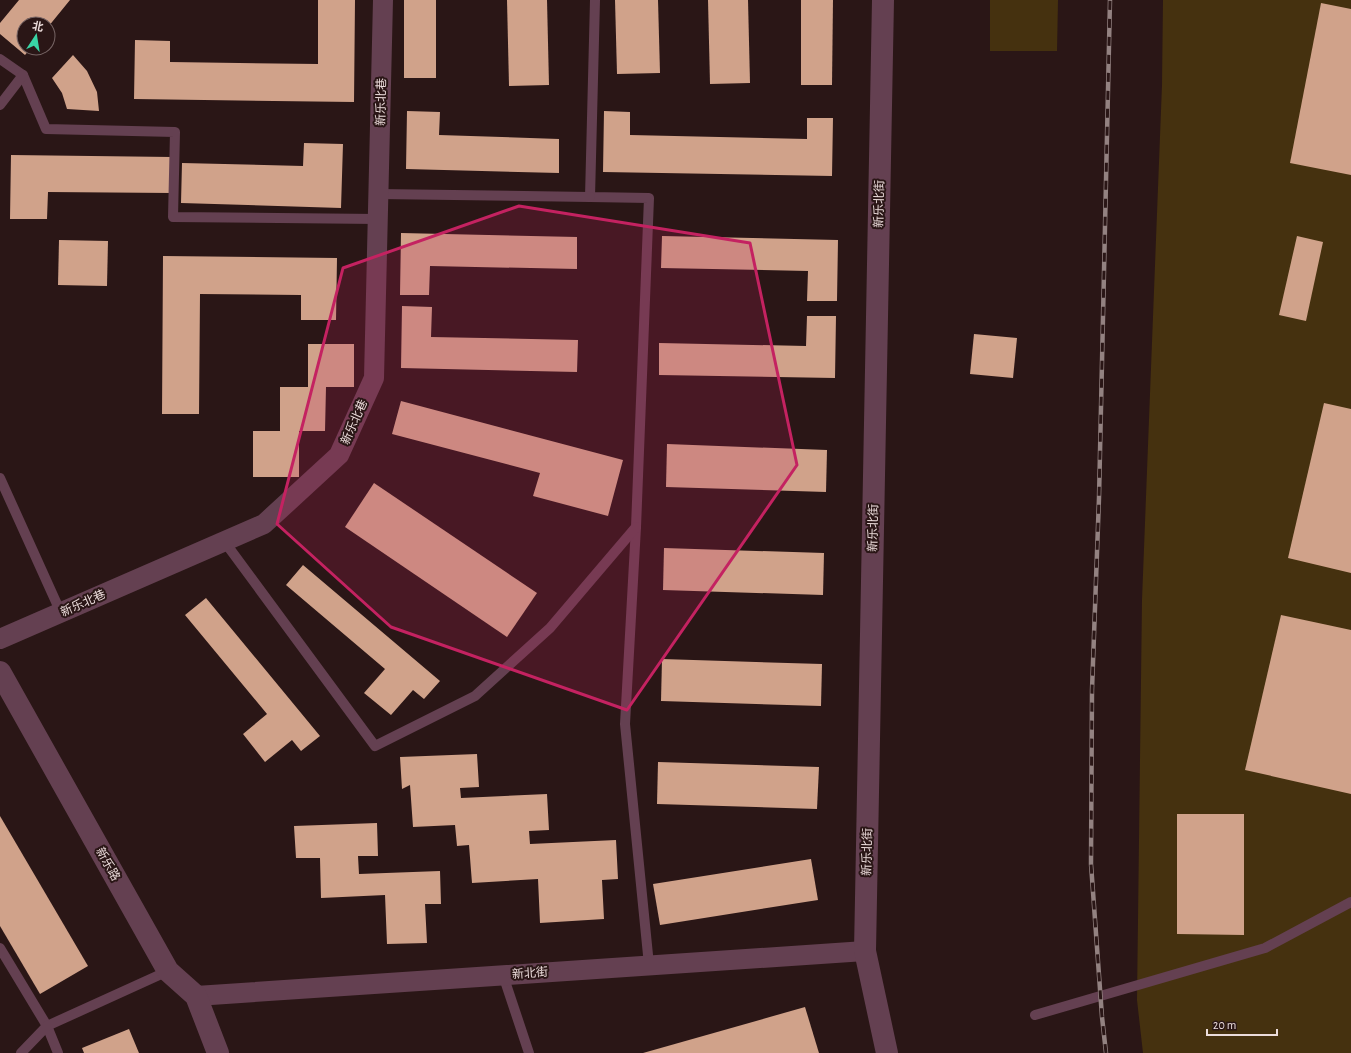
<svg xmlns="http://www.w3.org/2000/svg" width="1351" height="1053" viewBox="0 0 1351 1053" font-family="'Alegreya Sans','Noto Sans SC',sans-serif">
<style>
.green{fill:#45310f}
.building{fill:#d0a28a}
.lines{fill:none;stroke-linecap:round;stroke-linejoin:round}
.service{stroke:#644051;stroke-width:10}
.minor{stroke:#644051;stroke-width:20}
.tertiary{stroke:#644051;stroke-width:22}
.rail-casing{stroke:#938281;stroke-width:4.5}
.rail{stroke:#2a1616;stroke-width:3;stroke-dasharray:9;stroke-linecap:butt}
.marked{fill:#c42261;fill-opacity:0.2;stroke:#c42261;stroke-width:3;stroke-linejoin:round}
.labels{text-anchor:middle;stroke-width:4;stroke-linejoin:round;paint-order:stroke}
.street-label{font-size:12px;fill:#ebdcdb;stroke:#2a1616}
</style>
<rect width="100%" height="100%" fill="#2a1616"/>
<!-- green -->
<g class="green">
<polygon points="990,0 1058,0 1057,51 990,51"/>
<polygon points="1163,0 1351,0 1351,1053 1143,1053 1137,1000 1142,600 1162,85"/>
</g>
<!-- building -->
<g class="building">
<polygon points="19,0 70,0 48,27 48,24 24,24 24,48 31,48 25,55 0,34 0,23"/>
<polygon points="318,0 355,0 354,102 134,99 135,40 170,41 170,62 318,64"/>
<rect x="404" y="0" width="32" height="78"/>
<polygon points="507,0 547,0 549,85 509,86"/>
<polygon points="615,0 658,0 660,73 617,74"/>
<polygon points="708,0 748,0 750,83 710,84"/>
<polygon points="801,0 833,0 832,85 801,85"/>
<polygon points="1321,3 1351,9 1351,175 1290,163"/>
<polygon points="73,55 87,71 97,92 99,111 67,109 62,93 52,78"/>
<polygon points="407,111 440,112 439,135 559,139 559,173 406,169"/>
<polygon points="604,111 630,112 630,135 807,139 807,118 833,118 832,176 603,172"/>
<polygon points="304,143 343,144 341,208 181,203 182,163 303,166"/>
<polygon points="11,155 172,157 172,193 48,192 47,219 10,219"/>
<polygon points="401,233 577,237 577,269 430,266 429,295 400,295"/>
<polygon points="662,236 838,240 837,301 807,301 808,271 661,268"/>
<polygon points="1297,236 1323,242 1306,321 1279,315"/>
<polygon points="59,240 108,241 107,286 58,285"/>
<polygon points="163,256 337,258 336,320 301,320 301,295 200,294 199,414 162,414"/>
<polygon points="402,306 432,307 431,337 578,340 577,372 401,368"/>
<polygon points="807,316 836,316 835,378 659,375 659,343 806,346"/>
<polygon points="974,334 1017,338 1013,378 970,374"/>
<polygon points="308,344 354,344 354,387 326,387 325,431 299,431 299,477 253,477 253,431 280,431 280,387 308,387"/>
<polygon points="401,401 623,460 608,516 533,496 540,473 392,434"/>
<polygon points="1324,403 1351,409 1351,573 1288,558"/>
<polygon points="667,444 827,450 826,492 666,487"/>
<polygon points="374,483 537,593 507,637 345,527"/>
<polygon points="664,548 824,553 823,595 663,590"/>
<polygon points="303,565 440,681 424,699 413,690 391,715 364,693 385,669 286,585"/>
<polygon points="206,598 320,736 301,751 292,740 265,762 243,734 267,714 185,615"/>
<polygon points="1281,615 1351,630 1351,794 1245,770"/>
<polygon points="662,659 822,664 821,706 661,701"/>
<polygon points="477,754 479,787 460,788 461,798 547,794 549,830 529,831 530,844 616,840 618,879 602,880 604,919 540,923 538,879 472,883 469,845 457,846 455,825 413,827 410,785 402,789 400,757"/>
<polygon points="658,762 819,767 817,809 657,804"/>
<polygon points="1177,814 1244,814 1244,935 1177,934"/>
<polygon points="0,816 88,966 40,994 0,926"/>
<polygon points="377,823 378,856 358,856 359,874 440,871 441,904 425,904 427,943 387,944 385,895 321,898 320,858 296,858 294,826"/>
<polygon points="811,859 818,900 660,925 653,884"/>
<polygon points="805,1007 819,1053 643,1053"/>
<polygon points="129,1029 139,1053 84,1053 82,1048"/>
</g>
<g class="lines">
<!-- service -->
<g class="service">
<polyline points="595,0 590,197 649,198 636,527 625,724 649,965"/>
<polyline points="0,59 23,75 46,129 175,132 173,217 378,219"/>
<polyline points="0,105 23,75"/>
<polyline points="378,194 590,197"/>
<polyline points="0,478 61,613"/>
<polyline points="224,541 375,746 475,696 550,628 636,527"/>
<polyline points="0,948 47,1026 58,1053"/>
<polyline points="503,975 529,1053"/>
<polyline points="1035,1015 1265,948 1351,902"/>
<polyline points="21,1053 47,1026 168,971"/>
</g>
<!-- minor -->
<g class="minor">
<polyline points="0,639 264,524 339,455 374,378 383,0"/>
<polyline points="196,996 865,951"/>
</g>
<!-- tertiary -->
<g class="tertiary">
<polyline points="883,0 865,951 887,1053"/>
<polyline points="0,672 168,971 196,996 218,1053"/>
</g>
<!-- rail casing -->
<g class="rail-casing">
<polyline id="rail" points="1106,1053 1102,1017 1091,864 1092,690 1099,498 1110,0"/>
</g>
<!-- rail -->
<use href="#rail" class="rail"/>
</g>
<!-- marked area -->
<path class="marked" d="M519 206 750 243 797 465 627 710 391 627 277 524 343 268Z"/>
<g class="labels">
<!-- street labels -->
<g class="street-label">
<text transform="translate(381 102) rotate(-89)" y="4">新乐北巷</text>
<text transform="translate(879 204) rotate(-89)" y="4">新乐北街</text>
<text transform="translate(354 422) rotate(-66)" y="4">新乐北巷</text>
<text transform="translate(873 528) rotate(-89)" y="4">新乐北街</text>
<text transform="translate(83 603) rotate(-24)" y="4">新乐北巷</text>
<text transform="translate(867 852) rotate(-89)" y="4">新乐北街</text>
<text transform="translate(108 864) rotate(61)" y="4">新乐路</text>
<text transform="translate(530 973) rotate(-4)" y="4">新北街</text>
</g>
</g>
<!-- north arrow -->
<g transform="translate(36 36) rotate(12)"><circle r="19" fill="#2a1616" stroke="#776565"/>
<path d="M0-3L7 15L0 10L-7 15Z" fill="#39d4a5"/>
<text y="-6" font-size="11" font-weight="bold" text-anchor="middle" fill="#ebdcdb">北</text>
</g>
<!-- scale -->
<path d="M1207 1029v6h70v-6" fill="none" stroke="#ebdcdb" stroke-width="2"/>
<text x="1213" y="1029" font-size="12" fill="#ebdcdb" stroke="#2a1616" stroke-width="3" paint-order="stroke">20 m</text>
</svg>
